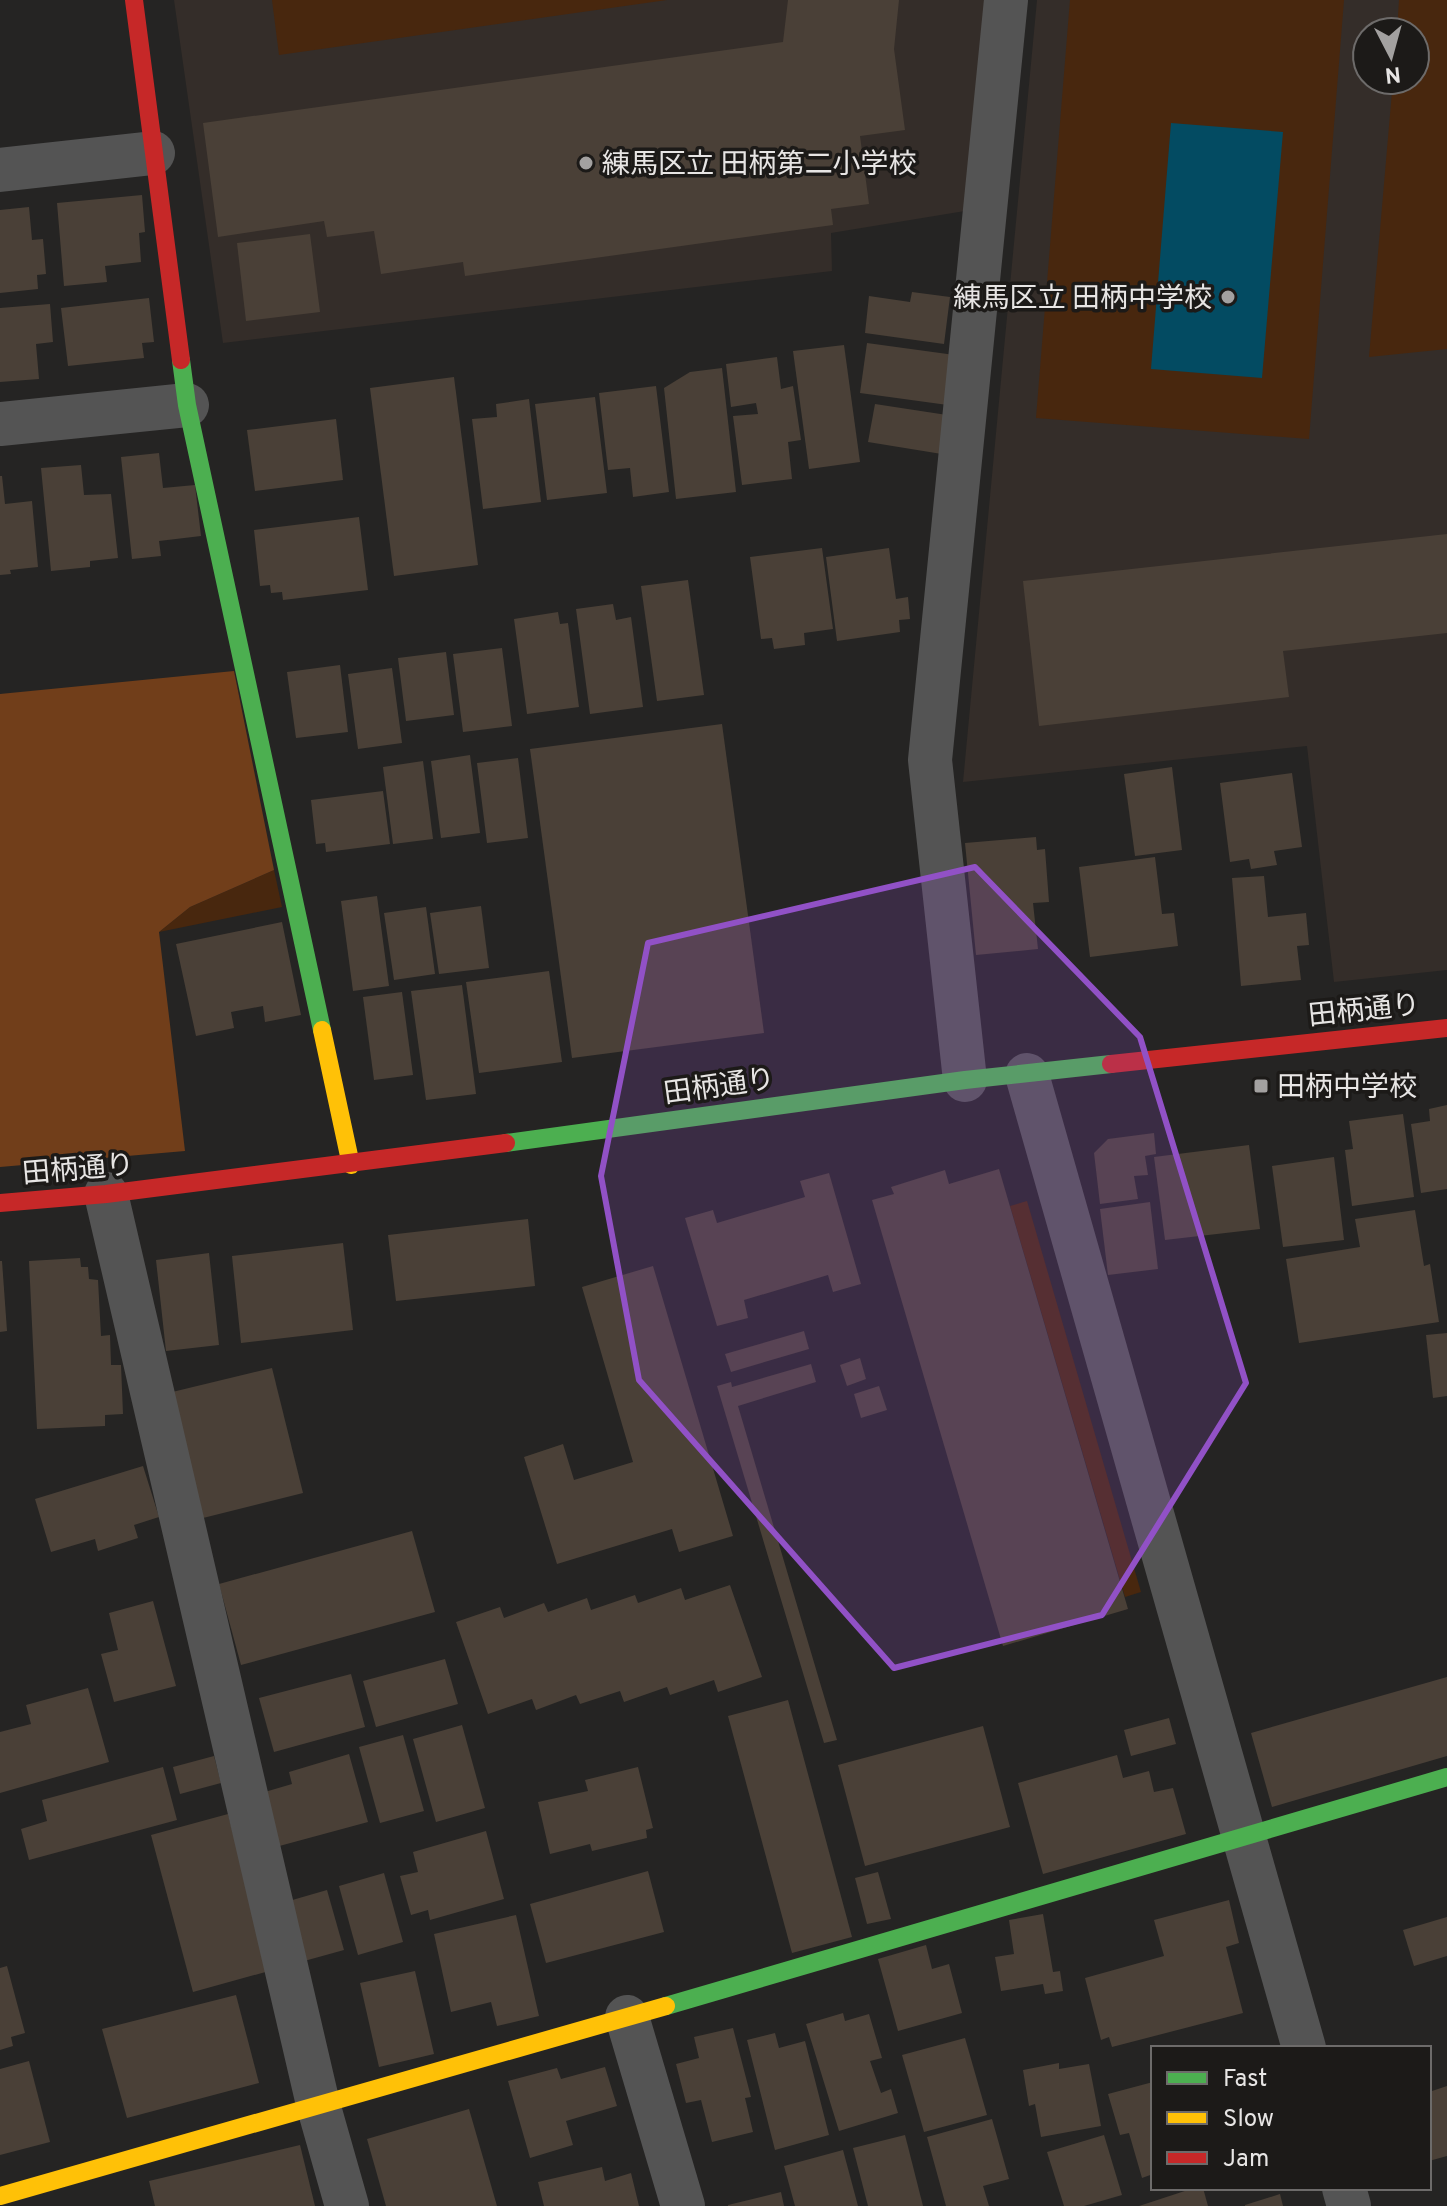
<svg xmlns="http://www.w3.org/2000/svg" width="1447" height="2206" viewBox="0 0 1447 2206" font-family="Overpass,'Noto Sans JP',sans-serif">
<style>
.built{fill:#342d29;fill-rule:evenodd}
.green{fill:#48270e}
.forest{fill:#713e1a}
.water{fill:#034b62}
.building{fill:#4a4037}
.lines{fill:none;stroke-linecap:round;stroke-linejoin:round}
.street{stroke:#545454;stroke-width:44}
.fast{stroke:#4caf50;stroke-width:18}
.slow{stroke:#ffc107;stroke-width:18}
.jam{stroke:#c62828;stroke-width:18}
.marked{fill:#9151c6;fill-opacity:0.2;stroke:#9151c6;stroke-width:6;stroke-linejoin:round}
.poi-dot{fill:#a3a1a0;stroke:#1c1a18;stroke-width:3}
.labels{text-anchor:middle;stroke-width:7;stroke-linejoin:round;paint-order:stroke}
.poi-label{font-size:28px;fill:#e7e5e4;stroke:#1c1a18;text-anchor:start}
.street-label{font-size:28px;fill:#e7e5e4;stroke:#1c1a18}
</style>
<rect width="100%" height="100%" fill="#252423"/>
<!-- built -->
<g class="built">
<polygon points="174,0 989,0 971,210 831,233 832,271 223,343"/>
<path d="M1037 0H1447V970L1334 982 1307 746 963 782ZM1367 32H1415V80H1367Z"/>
</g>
<!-- green -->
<g class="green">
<polygon points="272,0 667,0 279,55"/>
<polygon points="1070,0 1344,0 1309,439 1036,418"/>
<polygon points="1399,0 1447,0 1447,349 1369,357 1393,80 1415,80 1415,32 1397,32"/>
<polygon points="274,870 282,907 159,932 190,907"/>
<polygon points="1027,1201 1141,1592 1125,1597 1010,1206"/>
</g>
<!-- forest -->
<polygon class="forest" points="234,671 274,870 190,907 159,932 185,1151 0,1167 0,694"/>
<!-- water -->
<polygon class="water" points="1171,123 1283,132 1262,378 1151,369"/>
<!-- building -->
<g class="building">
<polygon points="788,0 899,0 894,49 905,130 860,136 869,204 831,209 833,225 465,276 463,262 381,274 374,231 327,237 324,221 218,237 203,123 783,42"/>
<polygon points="142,195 145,232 139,233 141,262 105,266 107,282 64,286 57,203"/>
<polygon points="29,207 32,240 43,239 46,274 37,275 38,289 0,293 0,210"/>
<polygon points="310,234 320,312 246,321 237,243"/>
<polygon points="912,292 950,297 944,344 865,333 869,296 910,302"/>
<polygon points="149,298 154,342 142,343 144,358 68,366 61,308"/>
<polygon points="50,304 53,342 36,344 39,379 0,382 0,308"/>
<polygon points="867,343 962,356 955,406 860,393"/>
<polygon points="844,345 860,462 809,469 793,351"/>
<polygon points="777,357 781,389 793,386 801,440 788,442 792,479 742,485 733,416 758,414 756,403 731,407 726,364"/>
<polygon points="722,368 736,492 676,499 664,388 690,372"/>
<polygon points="454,377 478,565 394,576 370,388"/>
<polygon points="656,386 669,492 633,497 630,468 608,470 599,393"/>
<polygon points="595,397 607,493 547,500 535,404"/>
<polygon points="529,399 541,502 483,509 472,419 497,417 496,404"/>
<polygon points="875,404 960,417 954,456 868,442"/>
<polygon points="336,419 343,480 255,491 247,430"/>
<polygon points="159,453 163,488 195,485 201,536 159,541 161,556 132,559 121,457"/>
<polygon points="81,465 84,495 111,494 118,558 90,561 90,567 51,571 41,468"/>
<polygon points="0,476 2,476 5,504 32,501 38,567 10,570 11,574 0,575"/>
<polygon points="359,517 368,590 283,600 282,592 271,593 270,585 260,586 254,530"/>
<polygon points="1447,534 1447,633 1283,651 1289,697 1039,726 1023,581"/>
<polygon points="822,548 833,629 804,633 805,645 774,649 772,638 761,639 750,557"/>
<polygon points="889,548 896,599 908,597 910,619 899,620 900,632 837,641 826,557"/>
<polygon points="688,580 704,695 657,701 641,586"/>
<polygon points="613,604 616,620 631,617 643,707 590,714 576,609"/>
<polygon points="558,612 560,624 568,623 579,707 527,714 514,619"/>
<polygon points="502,648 512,726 463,732 453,654"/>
<polygon points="446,652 454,715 406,721 398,658"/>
<polygon points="340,665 348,732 296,738 287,672"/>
<polygon points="392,668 402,743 358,749 348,674"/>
<polygon points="722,724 764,1033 572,1058 530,749"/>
<polygon points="470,755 480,833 441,838 431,761"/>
<polygon points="518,758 528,838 487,843 477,763"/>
<polygon points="423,761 433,839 393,844 383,767"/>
<polygon points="1172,767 1182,850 1135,856 1124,774"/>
<polygon points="1292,773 1302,847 1274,851 1277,865 1251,869 1249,859 1230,862 1220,783"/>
<polygon points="383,791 390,844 326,852 325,843 316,844 311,800"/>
<polygon points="1036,837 1037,850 1045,849 1049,902 1033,903 1038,949 976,955 965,843"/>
<polygon points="1155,857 1162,914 1174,913 1178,946 1090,957 1079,867"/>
<polygon points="1264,876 1268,917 1306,913 1309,945 1297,946 1301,980 1241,986 1232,878"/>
<polygon points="377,896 389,986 353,991 341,901"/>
<polygon points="481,906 489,968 439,974 430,913"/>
<polygon points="426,907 435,974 394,980 384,913"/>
<polygon points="282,922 301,1015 265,1022 263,1006 231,1012 234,1028 196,1036 176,944"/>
<polygon points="549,971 562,1062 479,1073 466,982"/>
<polygon points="462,985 476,1094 426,1100 411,991"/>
<polygon points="402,992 413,1075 374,1080 363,997"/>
<polygon points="1447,1105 1447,1189 1421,1193 1411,1124 1430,1121 1429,1109"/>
<polygon points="1403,1114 1414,1197 1352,1206 1345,1150 1353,1149 1349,1121"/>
<polygon points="1154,1133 1156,1154 1145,1156 1148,1175 1134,1176 1138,1199 1100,1204 1094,1153 1108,1139"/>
<polygon points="1249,1145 1260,1229 1165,1240 1154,1157"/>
<polygon points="1334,1157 1344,1240 1283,1247 1272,1166"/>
<polygon points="999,1169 1128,1609 1003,1646 872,1200 894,1194 891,1187 945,1170 949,1184"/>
<polygon points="829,1173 861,1284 833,1292 828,1275 744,1300 748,1318 717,1326 685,1218 713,1210 717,1223 805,1197 800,1181"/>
<polygon points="1150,1202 1158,1269 1108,1275 1100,1209"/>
<polygon points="1415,1210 1424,1266 1430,1264 1439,1322 1299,1343 1286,1259 1360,1247 1355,1219"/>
<polygon points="528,1219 535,1286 396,1301 388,1235"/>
<polygon points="343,1243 353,1330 241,1343 232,1256"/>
<polygon points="209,1253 219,1345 166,1351 156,1260"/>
<polygon points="80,1258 81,1267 88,1267 89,1279 98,1280 101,1336 110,1335 111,1365 121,1365 123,1414 105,1415 105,1426 37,1429 29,1261"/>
<polygon points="0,1261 2,1261 7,1331 0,1332"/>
<polygon points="653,1266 733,1536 679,1552 672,1529 557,1564 524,1457 563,1444 574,1480 633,1462 582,1287"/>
<polygon points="804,1331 809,1349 731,1372 725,1354"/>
<polygon points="1447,1333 1447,1396 1433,1398 1426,1335"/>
<polygon points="860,1358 866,1379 847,1386 840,1365"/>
<polygon points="811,1364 816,1382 738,1406 837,1740 824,1743 717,1386 731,1382 732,1387"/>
<polygon points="272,1368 303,1493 195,1520 164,1394"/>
<polygon points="879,1386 887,1410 861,1418 854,1394"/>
<polygon points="143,1466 159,1517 134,1525 138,1538 98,1551 95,1539 51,1552 35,1499"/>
<polygon points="412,1531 435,1612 241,1665 219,1584"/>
<polygon points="730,1585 762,1677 718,1692 714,1680 670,1695 667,1687 624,1702 620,1691 580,1704 576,1695 536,1710 532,1699 488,1714 456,1622 500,1607 504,1618 544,1603 548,1612 587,1598 591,1610 635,1595 638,1603 681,1588 685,1600"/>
<polygon points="153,1601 176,1686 114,1702 101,1654 118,1650 109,1613"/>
<polygon points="445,1659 458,1704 376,1727 363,1681"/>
<polygon points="351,1674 365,1727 274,1752 259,1698"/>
<polygon points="1447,1677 1447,1756 1272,1807 1251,1733"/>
<polygon points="88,1688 109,1762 0,1793 0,1732 31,1724 26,1705"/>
<polygon points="788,1700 852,1937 792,1953 728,1716"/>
<polygon points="1169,1718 1176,1744 1131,1756 1124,1730"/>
<polygon points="462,1725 485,1808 436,1822 413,1739"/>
<polygon points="983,1726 1010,1827 865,1866 838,1765"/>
<polygon points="403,1735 424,1811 380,1823 359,1747"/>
<polygon points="349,1754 368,1822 272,1848 258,1794 292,1784 289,1772"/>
<polygon points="1117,1755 1123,1778 1149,1771 1154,1792 1173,1788 1186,1834 1043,1874 1018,1783"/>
<polygon points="214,1756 221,1783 180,1794 173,1767"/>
<polygon points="163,1767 177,1820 29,1860 21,1829 47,1821 42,1800"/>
<polygon points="638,1767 653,1828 646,1830 647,1838 592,1851 590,1844 550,1854 538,1802 588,1791 585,1780"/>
<polygon points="228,1814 269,1971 193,1992 151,1835"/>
<polygon points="486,1831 504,1899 430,1920 428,1910 411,1915 400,1876 418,1872 413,1852"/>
<polygon points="648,1871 664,1932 546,1963 530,1904"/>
<polygon points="878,1872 891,1919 867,1924 855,1878"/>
<polygon points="384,1873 403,1942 358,1955 339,1886"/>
<polygon points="327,1890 344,1950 297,1963 282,1903"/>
<polygon points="1229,1900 1239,1943 1226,1947 1243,2013 1112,2047 1109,2037 1101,2040 1085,1978 1164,1956 1154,1920"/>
<polygon points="1043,1914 1053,1972 1060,1971 1063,1991 1045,1994 1043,1984 1001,1991 995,1957 1014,1954 1009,1920"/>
<polygon points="516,1915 539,2016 497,2026 491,2002 451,2012 434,1934"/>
<polygon points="1447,1917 1447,1956 1414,1966 1403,1930"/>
<polygon points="926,1945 932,1969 949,1964 962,2013 898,2031 878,1959"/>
<polygon points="7,1966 25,2033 11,2037 13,2046 0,2050 0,1968"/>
<polygon points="415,1971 434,2054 379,2067 360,1983"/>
<polygon points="236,1995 259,2083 127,2118 102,2029"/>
<polygon points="843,2013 845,2021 869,2014 882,2058 870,2061 881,2093 891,2089 898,2113 839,2131 806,2024"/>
<polygon points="733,2028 751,2097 745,2098 753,2132 712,2142 701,2100 686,2103 676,2064 699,2058 694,2037"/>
<polygon points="775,2033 779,2048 805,2041 829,2135 775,2150 747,2040"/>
<polygon points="965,2038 987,2115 924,2132 902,2055"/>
<polygon points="29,2061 50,2142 0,2155 0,2069"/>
<polygon points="1059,2063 1059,2069 1089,2064 1101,2126 1041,2137 1035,2104 1029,2106 1023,2070"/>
<polygon points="605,2067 617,2106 566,2121 573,2145 530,2158 508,2081 557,2068 561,2079"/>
<polygon points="1153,2082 1153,2174 1142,2178 1129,2133 1120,2135 1108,2094"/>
<polygon points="1447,2086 1447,2156 1429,2161 1429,2092"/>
<polygon points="469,2109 497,2206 386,2206 367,2139"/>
<polygon points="992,2119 1009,2179 983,2186 989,2206 946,2206 927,2137"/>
<polygon points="905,2135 923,2206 868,2206 853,2148"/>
<polygon points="1104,2135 1122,2195 1084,2206 1064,2206 1047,2152"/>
<polygon points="300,2145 315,2206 155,2206 149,2181"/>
<polygon points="843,2150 858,2206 795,2206 784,2166"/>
<polygon points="602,2167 605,2181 631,2173 639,2206 544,2206 538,2182"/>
<polygon points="1194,2188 1203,2188 1208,2206 1139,2206"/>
<polygon points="781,2192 784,2206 728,2206 728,2205"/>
<polygon points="1280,2194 1283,2206 1245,2206 1245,2205"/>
</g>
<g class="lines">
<!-- street -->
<g class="street">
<polyline points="0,170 153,153"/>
<polyline points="0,424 187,405"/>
<polyline points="1027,1075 1304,2048"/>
<polyline points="965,1080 930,760 1006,0"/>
<polyline points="106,1194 318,2104 347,2206"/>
<polyline points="627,2017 683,2206"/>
<polyline points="1344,2188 1349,2206"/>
</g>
<!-- fast -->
<g class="fast">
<polyline points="181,360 187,405 322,1030"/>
<polyline points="506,1143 965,1080 1111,1064"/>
<polyline points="666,2006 1447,1777"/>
</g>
<!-- slow -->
<g class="slow">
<polyline points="322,1030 351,1165"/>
<polyline points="0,2196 666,2006"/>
</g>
<!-- jam -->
<g class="jam">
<polyline points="134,0 181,360"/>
<polyline points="1111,1064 1447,1028"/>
<polyline points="0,1203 106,1194 506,1143"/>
</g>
</g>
<!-- marked area -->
<path class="marked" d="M975 867 1140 1037 1246 1383 1102 1615 894 1668 639 1380 601 1176 648 943Z"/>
<!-- markers -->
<g class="poi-dot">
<circle cx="586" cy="163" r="8"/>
<circle cx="1228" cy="297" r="8"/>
<rect x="1253" y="1078" width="16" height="16" rx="4"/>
</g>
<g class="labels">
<!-- poi labels -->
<g class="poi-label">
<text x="602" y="173">練馬区立 田柄第二小学校</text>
<text x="1212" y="307" text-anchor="end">練馬区立 田柄中学校</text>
<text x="1277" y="1096">田柄中学校</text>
</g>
<!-- street labels -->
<g class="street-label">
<text transform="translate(1364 1009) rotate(-6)" y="10">田柄通り</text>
<text transform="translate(719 1085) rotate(-8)" y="10">田柄通り</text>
<text transform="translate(78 1168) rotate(-5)" y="10">田柄通り</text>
</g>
</g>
<!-- legend -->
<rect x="1151" y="2046" width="280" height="144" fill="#1c1a18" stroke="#6d6b6a" stroke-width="2"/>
<rect x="1167" y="2072" width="40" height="12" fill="#4caf50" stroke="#6d6b6a" stroke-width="2"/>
<text x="1223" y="2086" font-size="24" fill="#e7e5e4">Fast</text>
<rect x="1167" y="2112" width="40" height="12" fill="#ffc107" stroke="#6d6b6a" stroke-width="2"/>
<text x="1223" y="2126" font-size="24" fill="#e7e5e4">Slow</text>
<rect x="1167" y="2152" width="40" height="12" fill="#c62828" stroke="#6d6b6a" stroke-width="2"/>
<text x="1223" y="2166" font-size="24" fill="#e7e5e4">Jam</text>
<!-- north arrow -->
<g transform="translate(1391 56) rotate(174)"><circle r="38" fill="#1c1a18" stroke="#6d6b6a" stroke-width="2"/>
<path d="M0-6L14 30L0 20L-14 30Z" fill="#a3a1a0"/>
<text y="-12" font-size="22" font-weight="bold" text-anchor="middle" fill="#e7e5e4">N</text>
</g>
</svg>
